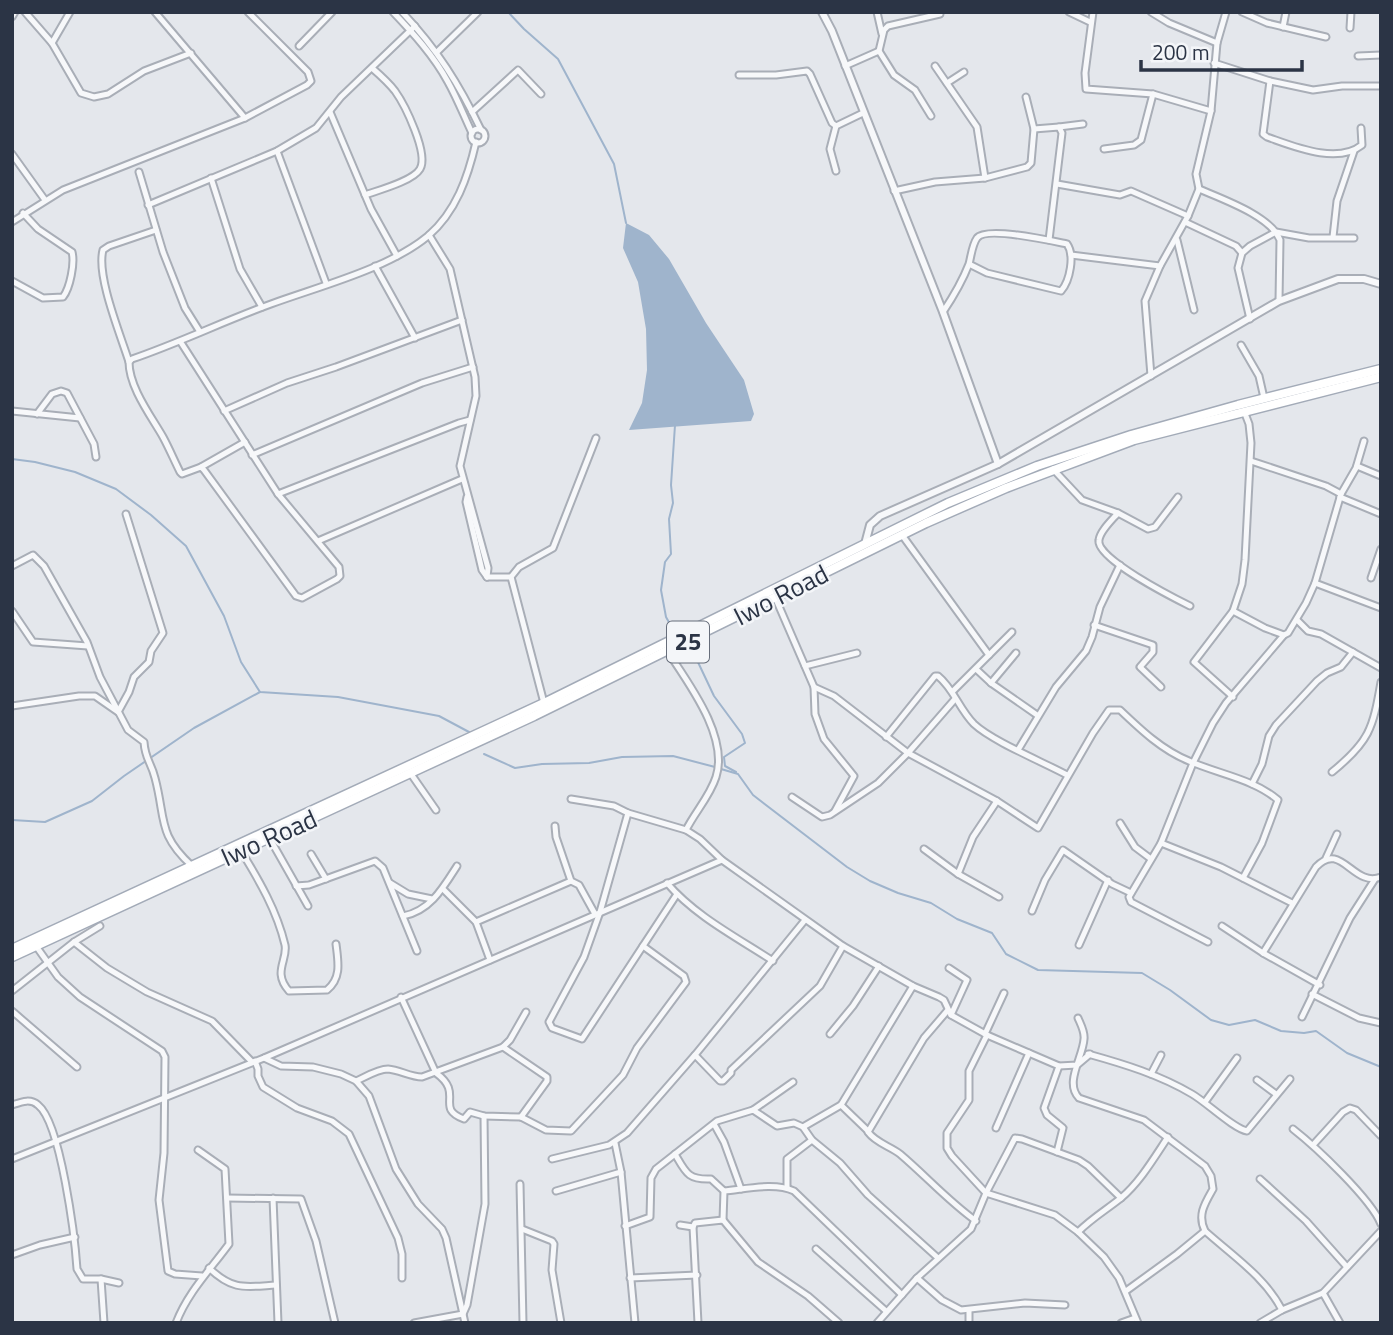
<svg xmlns="http://www.w3.org/2000/svg" width="1393" height="1335" viewBox="0 0 1393 1335" font-family="'Titillium Web',sans-serif">
<style>
.water{fill:#9fb4cc}
.lines{fill:none;stroke-linecap:round;stroke-linejoin:round}
.stream{stroke:#9fb4cc;stroke-width:2}
.minor-casing{stroke:#a9aeb7;stroke-width:9}
.tertiary-casing{stroke:#a9aeb7;stroke-width:10}
.primary-casing{stroke:#a3abb8;stroke-width:11}
.minor{stroke:#f7f8fa;stroke-width:5}
.tertiary{stroke:#f7f8fa;stroke-width:6}
.primary{stroke:#fff;stroke-width:8}
.labels{text-anchor:middle;stroke-width:5;stroke-linejoin:round;paint-order:stroke}
.shield{fill:#f4f6f9;stroke:#676e7b;stroke-width:2}
.shield-label{font-size:24px;font-weight:bold;fill:#2b3445}
.street-label{font-size:26px;fill:#2b3445;stroke:#f4f6f9}
</style>
<rect width="100%" height="100%" fill="#e4e7ec"/>
<!-- water -->
<polygon class="water" points="626,223 649,235 669,259 706,323 744,380 754,414 751,421 629,430 642,403 647,370 646,329 638,282 623,248"/>
<g class="lines">
<!-- stream -->
<g class="stream">
<polyline points="508,12 524,29 558,59 614,164 626,223"/>
<polyline points="12,459 35,462 75,472 116,489 151,515 186,546 224,616 241,662 260,692 338,697 439,716 469,732"/>
<polyline points="671,626 666,617 661,590 665,562 671,554 669,519 673,503 671,485 675,425"/>
<polyline points="696,658 714,696 742,734 745,743 724,757 725,766 736,772"/>
<polyline points="484,754 515,768 542,764 589,763 622,757 673,756 715,767"/>
<polyline points="721,769 738,774 753,795 847,867 870,881 898,893 931,903 957,919 992,933 1006,954 1038,970 1142,973 1170,990 1211,1020 1229,1025 1255,1020 1281,1031 1304,1033 1316,1031 1347,1053 1381,1067"/>
<polyline points="12,820 45,822 92,801 124,776 194,728 260,692"/>
</g>
<!-- minor casing -->
<g class="minor-casing">
<g id="minor">
<polyline points="25,12 52,43 81,93 94,97 108,94 144,71 191,53"/>
<polyline points="155,12 245,118"/>
<path d="M393 12C413 33 434 56 448 82 457 98 464 116 472 133"/>
<path d="M402 12C437 49 459 84 481 130"/>
<polyline points="877,12 882,34"/>
<polyline points="1069,12 1090,22"/>
<polyline points="1093,12 1085,73 1086,89 1153,94 1211,111"/>
<polyline points="1151,12 1169,23 1217,43"/>
<polyline points="1242,12 1267,23 1326,37"/>
<polyline points="12,17 15,12"/>
<polyline points="1283,27 1286,12"/>
<polyline points="1350,28 1351,12"/>
<polyline points="52,43 70,12"/>
<polyline points="299,46 332,12"/>
<polyline points="437,52 478,12"/>
<polyline points="1358,56 1381,55"/>
<polyline points="1214,63 1270,81 1313,90 1342,86 1381,86"/>
<polyline points="845,66 879,51"/>
<polyline points="935,66 977,127 985,178"/>
<polyline points="739,75 776,75 807,71 810,74 832,123 836,126"/>
<path d="M1270 81 1263 134 1267 137C1293 146 1337 165 1362 145L1361 128"/>
<polyline points="947,83 964,72"/>
<polyline points="330,112 371,209 397,256"/>
<polyline points="472,112 518,70 541,94"/>
<polyline points="931,116 915,90 894,75 879,51 884,30 888,26 940,14"/>
<polyline points="1059,127 1083,124"/>
<polyline points="1034,129 1059,127 1062,133 1049,240"/>
<circle cx="478" cy="136" r="7"/>
<polyline points="1104,149 1134,145 1141,140 1153,94"/>
<polyline points="277,151 326,283"/>
<polyline points="12,154 45,200"/>
<polyline points="836,171 830,149 836,126 863,113"/>
<polyline points="139,172 163,252 185,308 200,332"/>
<polyline points="211,178 240,269 262,307"/>
<polyline points="1057,184 1120,195 1131,191 1188,216"/>
<path d="M1199 189C1222 199 1271 216 1280 240L1279 301"/>
<polyline points="894,191 935,182 985,178 1027,167 1031,163 1034,129 1026,97"/>
<path d="M365 195C379 190 413 181 420 169 429 154 405 105 395 91 389 83 380 75 372 68"/>
<polyline points="148,205 277,151 316,128 341,97 415,26"/>
<polyline points="12,222 63,190 245,118 307,85 311,81 308,72 248,12"/>
<polyline points="1185,222 1236,246 1242,253"/>
<polyline points="429,235 450,269 475,377 476,396 460,466 488,568 487,577"/>
<polyline points="1333,237 1337,201 1354,151"/>
<polyline points="1177,240 1194,310"/>
<polyline points="1071,255 1160,266"/>
<polyline points="375,266 415,338"/>
<path d="M12 281 43 298 63 297C70 288 75 263 72 252L38 229 23 213"/>
<path d="M943 312C953 297 962 282 969 264 971 257 972 245 977 238 986 226 1052 241 1067 244 1075 255 1070 281 1061 291L987 273 969 264"/>
<polyline points="1250,319 1238,268 1242,253 1250,246 1276,232 1309,238 1354,238"/>
<path d="M180 341 278 494 339 567 340 576 337 579 302 598 296 596 204 470 201 467 182 474 180 472C174 460 169 448 163 437 151 416 129 387 129 362L132 359C179 343 224 321 271 304 320 286 388 269 428 236 456 212 468 177 476 142"/>
<polyline points="1241,345 1259,376 1264,398"/>
<path d="M129 362C121 336 96 276 103 250L109 246 156 230"/>
<polyline points="1151,376 1145,301 1160,266 1188,216 1199,189 1196,174 1211,111 1217,43 1226,12"/>
<polyline points="12,411 80,418"/>
<polyline points="224,411 287,383 336,367 462,320"/>
<polyline points="37,414 52,394 61,391 67,393 94,444 96,457"/>
<polyline points="252,455 422,383 473,367"/>
<polyline points="1251,461 1326,486 1341,494"/>
<polyline points="1357,466 1381,476"/>
<polyline points="201,467 245,442"/>
<polyline points="1053,469 1082,500 1118,513 1148,529 1155,527 1178,497"/>
<polyline points="278,494 459,423 470,420"/>
<polyline points="467,497 466,502 482,570 487,577"/>
<polyline points="1340,497 1381,514"/>
<path d="M1118 513C1112 520 1100 531 1099 540 1095 558 1174 598 1190 606"/>
<polyline points="902,535 989,655"/>
<polyline points="318,541 462,479"/>
<path d="M12 566 33 555 44 566 87 642 100 677 128 730 144 742C145 759 151 762 155 778 166 819 157 834 192 866"/>
<polyline points="487,577 511,577"/>
<polyline points="1371,578 1381,549"/>
<polyline points="1315,583 1381,608"/>
<polyline points="775,597 814,687 815,714 824,739 854,776 835,811"/>
<polyline points="12,611 33,642 88,646"/>
<polyline points="1233,611 1265,628 1284,635"/>
<polyline points="1297,620 1308,631 1321,634 1381,668"/>
<polyline points="1094,625 1153,645 1153,652 1140,667 1161,687"/>
<path d="M668 652C689 684 729 737 716 777 710 796 695 812 686 830"/>
<polyline points="805,666 857,653"/>
<polyline points="976,669 991,683 1037,715"/>
<polyline points="991,683 1016,653"/>
<path d="M814 687 834 696 908 753 997 801 1038 828 1093 733 1109 710H1120C1141 730 1162 750 1189 761 1218 774 1254 779 1278 800L1262 843 1243 878"/>
<polyline points="953,691 1012,632"/>
<polyline points="1233,697 1194,662 1233,611 1242,584 1245,560 1251,443 1249,424 1244,411"/>
<polyline points="544,703 511,577 519,567 553,548 596,438"/>
<polyline points="12,706 79,696 95,696 118,712 129,692 134,677 149,662 151,651 163,633 126,514"/>
<path d="M886 737 935 676H938C954 689 959 709 974 724 992 741 1043 762 1067 775"/>
<polyline points="1018,750 1056,687 1086,651 1092,637 1100,607 1120,565"/>
<path d="M1332 772C1369 742 1373 729 1381 682"/>
<polyline points="411,774 436,810"/>
<polyline points="1252,784 1262,764 1269,736 1276,725 1317,681 1327,673 1341,667 1353,652"/>
<polyline points="792,797 822,817 830,815 878,783 908,753 955,699"/>
<polyline points="571,799 614,806 628,813 686,830 700,839 722,860 843,946 913,986 939,997 944,1000 951,1015 987,1035 1059,1066 1077,1065 1090,1054"/>
<polyline points="628,813 600,912 584,957 549,1022 552,1028 582,1039 677,894"/>
<polyline points="1120,823 1135,847 1151,859"/>
<polyline points="555,826 556,837 571,881 579,885 595,914"/>
<polyline points="270,839 308,906"/>
<polyline points="1161,843 1221,867 1292,903"/>
<polyline points="924,849 958,874 973,837 997,801"/>
<path d="M241 851C259 880 277 911 285 945 288 960 272 972 289 991L327 990C342 978 338 961 336 944"/>
<polyline points="311,854 326,879"/>
<polyline points="1326,858 1337,834"/>
<polyline points="958,874 999,897"/>
<polyline points="390,883 408,894 432,899"/>
<path d="M667 883C695 916 738 938 773 961"/>
<polyline points="296,886 309,885 375,861 383,868 417,951"/>
<polyline points="444,890 476,922 490,960"/>
<polyline points="1032,911 1045,880 1063,850 1112,884 1131,893"/>
<path d="M403 916C430 911 443 888 457 866"/>
<polyline points="476,922 571,881"/>
<polyline points="1222,926 1263,953 1320,985"/>
<polyline points="74,942 107,968 147,992 212,1021 252,1062"/>
<polyline points="1208,942 1131,902 1129,897 1161,843 1193,763 1213,723 1226,703 1284,635 1288,633 1306,603 1315,583 1341,494 1356,468 1364,441"/>
<polyline points="1079,945 1108,880"/>
<polyline points="36,946 58,977 80,997 162,1051 165,1057 164,1153 159,1200 168,1271 175,1274 202,1276"/>
<path d="M1263 953 1316 867C1341 840 1353 888 1381 877"/>
<polyline points="949,968 967,980 951,1015"/>
<polyline points="12,991 74,942 100,926"/>
<polyline points="1312,994 1359,1018 1381,1023"/>
<path d="M401 997 436 1073C465 1094 434 1108 464 1119L470 1112 484 1116 521 1117 546 1130 571 1131 623 1075 637 1048 686 982 684 976 643 946"/>
<path d="M948 1010 924 1038 868 1132C876 1143 890 1146 900 1154 926 1176 948 1201 976 1221"/>
<polyline points="12,1011 77,1067"/>
<polyline points="1302,1017 1350,918 1375,879"/>
<path d="M1078 1018C1081 1025 1085 1032 1084 1039 1083 1057 1064 1083 1079 1098L1144 1120 1205 1166 1211 1176 1213 1189C1205 1203 1197 1215 1205 1231 1233 1256 1265 1277 1282 1310"/>
<polyline points="830,1034 853,1006 879,966"/>
<polyline points="985,1034 1004,993"/>
<polyline points="987,1035 969,1071 969,1100 947,1133 947,1148 952,1156 986,1193 1055,1215 1078,1232 1104,1257 1119,1278 1138,1323"/>
<polyline points="503,1047 547,1077 547,1081 521,1117"/>
<path d="M1088 1054C1124 1064 1160 1075 1192 1094 1206 1102 1234 1129 1247 1131L1290 1079"/>
<polyline points="695,1055 720,1081 723,1081 731,1073 731,1070 820,986 843,946"/>
<polyline points="264,1058 281,1066 313,1067 341,1074 356,1081 369,1096 396,1169 418,1204 442,1229 446,1238 465,1323"/>
<polyline points="255,1061 258,1069 258,1076 263,1087 297,1108 332,1121 349,1134 398,1238 402,1254 402,1278"/>
<polyline points="1151,1074 1161,1055"/>
<polyline points="1257,1080 1276,1094"/>
<path d="M356 1081C365 1077 378 1069 388 1069 400 1070 410 1077 422 1077L503 1047 510 1040 526 1012"/>
<polyline points="1205,1102 1237,1058"/>
<path d="M12 1105C21 1102 30 1098 38 1105 61 1123 75 1239 77 1269L83 1279H101L119 1283"/>
<polyline points="753,1110 793,1082"/>
<polyline points="714,1124 724,1142 741,1189"/>
<polyline points="803,1127 841,1105"/>
<polyline points="996,1128 1029,1053"/>
<path d="M1293 1129C1316 1147 1371 1199 1381 1224"/>
<polyline points="868,1131 841,1105 913,986"/>
<polyline points="615,1143 621,1172 635,1323"/>
<polyline points="1313,1145 1343,1112 1350,1108 1356,1110 1381,1136"/>
<polyline points="1057,1152 1063,1128 1047,1115 1044,1108 1059,1066"/>
<path d="M675 1154C686 1173 688 1180 711 1179L724 1191 723 1220"/>
<polyline points="12,1159 264,1058 722,860"/>
<polyline points="552,1159 609,1145 627,1133 695,1055 805,920"/>
<polyline points="1260,1179 1306,1221 1347,1267"/>
<polyline points="520,1184 523,1323"/>
<polyline points="787,1187 787,1159 812,1140"/>
<polyline points="556,1191 621,1172"/>
<path d="M724 1191C746 1189 775 1182 794 1191L902 1295"/>
<polyline points="227,1198 301,1199 316,1241 335,1323"/>
<polyline points="273,1198 278,1323"/>
<polyline points="680,1225 693,1227"/>
<polyline points="625,1226 650,1217 651,1178 656,1169 717,1121 753,1110 777,1126 794,1123 803,1127 812,1140 840,1163 868,1195 938,1258"/>
<polyline points="522,1229 552,1241 554,1244 552,1270 561,1323"/>
<path d="M1078 1232C1092 1218 1106 1210 1121 1198 1140 1182 1154 1158 1168 1137"/>
<polyline points="816,1249 886,1311"/>
<polyline points="12,1255 40,1245 75,1237"/>
<path d="M209 1268C233 1291 245 1287 276 1285"/>
<polyline points="630,1278 697,1275"/>
<polyline points="917,1278 942,1300 961,1310 1025,1303 1065,1305"/>
<polyline points="101,1279 104,1323"/>
<polyline points="1126,1291 1177,1254 1205,1231"/>
<polyline points="1323,1293 1340,1323"/>
<polyline points="969,1310 969,1323"/>
<path d="M176 1323C188 1292 210 1270 229 1244L225 1169 198 1150"/>
<polyline points="414,1323 463,1314 467,1305 485,1204 484,1116"/>
<polyline points="698,1323 693,1227 695,1223 723,1220 758,1262 808,1296 839,1323"/>
<polyline points="877,1323 917,1278 971,1229 986,1193 1015,1138 1022,1139 1079,1160 1088,1166 1121,1198"/>
<polyline points="1121,1323 1135,1318"/>
<polyline points="1260,1323 1282,1310 1323,1293 1381,1231"/>
</g>
</g>
<!-- tertiary casing -->
<g class="tertiary-casing">
<g id="tertiary">
<polyline points="822,12 832,31 943,312 998,464"/>
<polyline points="865,544 870,525 880,516 998,464 1279,301 1338,279 1364,279 1381,284"/>
</g>
</g>
<!-- primary casing -->
<g class="primary-casing">
<g id="primary">
<polyline points="12,949 544,703 948,503 1037,466 1131,435 1238,405 1381,369"/>
<polyline points="12,957 534,716 926,523 1006,488 1134,440 1381,377"/>
</g>
</g>
<!-- minor -->
<use href="#minor" class="minor"/>
<!-- tertiary -->
<use href="#tertiary" class="tertiary"/>
<!-- primary -->
<use href="#primary" class="primary"/>
</g>
<g class="labels">
<!-- shield labels -->
<rect class="shield" x="667" y="621.5" width="42" height="41" rx="5"/>
<g class="shield-label">
<text x="688" y="650">25</text>
</g>
<!-- street labels -->
<g class="street-label">
<text transform="translate(781 595) rotate(-27)" y="9">Iwo Road</text>
<text transform="translate(269 838) rotate(-24)" y="9">Iwo Road</text>
</g>
</g>
<!-- border -->
<rect width="1393" height="1335" fill="none" stroke="#2b3445" stroke-width="28"/>
<!-- scale -->
<path d="M1141 60v10h161v-10" fill="none" stroke="#2b3445" stroke-width="3.5"/>
<text x="1152" y="60" font-size="21" fill="#2b3445" stroke="#f4f6f9" stroke-width="5" paint-order="stroke">200 m</text>
</svg>
